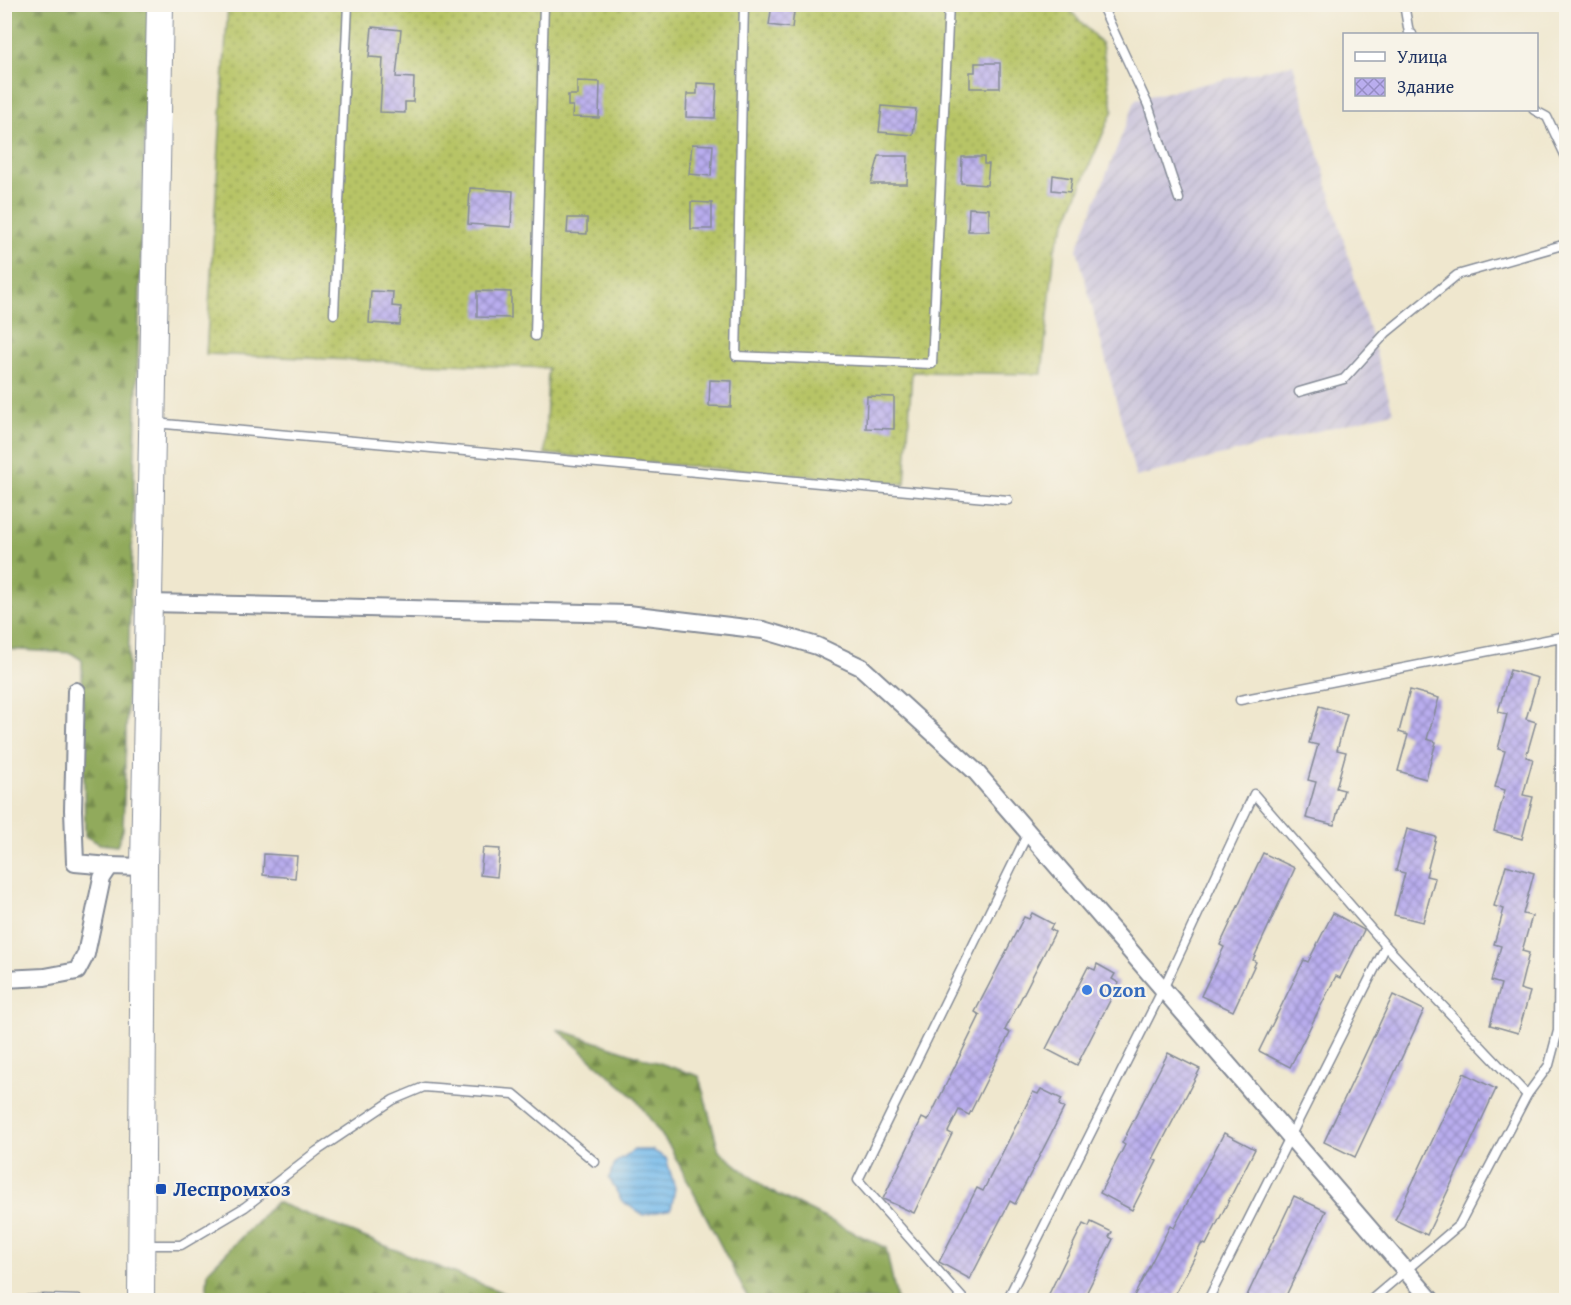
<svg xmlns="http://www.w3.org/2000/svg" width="1571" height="1305" viewBox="0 0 1571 1305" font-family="'Gentium Book Plus',serif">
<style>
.industrial{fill:url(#industrial-furrows)}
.forest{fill:url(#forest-firs);stroke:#566c5c;stroke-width:1.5}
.garden{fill:url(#garden-dots);stroke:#697a62;stroke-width:1.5}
.water{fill:url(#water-rules);stroke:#4874a4;stroke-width:1.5}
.building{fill:url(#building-cross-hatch)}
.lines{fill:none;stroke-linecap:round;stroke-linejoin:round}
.lane-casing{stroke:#858b96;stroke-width:11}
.street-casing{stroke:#858b96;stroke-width:20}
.primary-casing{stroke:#858b96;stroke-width:28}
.lane{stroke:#fff;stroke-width:8}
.street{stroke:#fff;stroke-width:16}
.primary{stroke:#fff;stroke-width:26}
.shop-dot{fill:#3f7fe0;stroke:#f7f3e8;stroke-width:2}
.transit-dot{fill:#1a4fb4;stroke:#f7f3e8;stroke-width:2}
.labels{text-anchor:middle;stroke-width:5;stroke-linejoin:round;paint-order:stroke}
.shop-label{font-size:21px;font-weight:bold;fill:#366cbe;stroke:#f7f3e8;text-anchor:start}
.transit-label{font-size:21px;font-weight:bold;fill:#164399;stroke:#f7f3e8;text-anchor:start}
</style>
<defs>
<pattern id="industrial-furrows" width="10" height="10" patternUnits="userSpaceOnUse" patternTransform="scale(1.5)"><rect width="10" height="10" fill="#c6c0da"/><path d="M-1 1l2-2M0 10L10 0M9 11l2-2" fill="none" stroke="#aaa5be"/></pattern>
<pattern id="forest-firs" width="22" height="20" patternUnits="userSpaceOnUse" patternTransform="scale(1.5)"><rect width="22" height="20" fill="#91aa5b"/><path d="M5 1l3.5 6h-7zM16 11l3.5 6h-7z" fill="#768b4e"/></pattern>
<pattern id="garden-dots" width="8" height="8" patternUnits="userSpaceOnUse" patternTransform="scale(1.5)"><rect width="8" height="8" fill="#b7c466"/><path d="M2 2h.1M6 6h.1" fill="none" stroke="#94a057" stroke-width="1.8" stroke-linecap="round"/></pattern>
<pattern id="water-rules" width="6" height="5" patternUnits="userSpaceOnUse" patternTransform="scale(1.5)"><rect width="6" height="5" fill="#74baeb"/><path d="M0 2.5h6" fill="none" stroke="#5e98c2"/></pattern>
<pattern id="building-cross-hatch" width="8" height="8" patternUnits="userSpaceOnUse" patternTransform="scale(1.5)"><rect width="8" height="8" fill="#b9adee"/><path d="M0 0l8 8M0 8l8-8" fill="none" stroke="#968dc4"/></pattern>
</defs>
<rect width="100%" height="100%" fill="#f7f3e8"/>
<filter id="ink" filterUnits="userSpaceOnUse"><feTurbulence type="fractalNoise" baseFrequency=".0167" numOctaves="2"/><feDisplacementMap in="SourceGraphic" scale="12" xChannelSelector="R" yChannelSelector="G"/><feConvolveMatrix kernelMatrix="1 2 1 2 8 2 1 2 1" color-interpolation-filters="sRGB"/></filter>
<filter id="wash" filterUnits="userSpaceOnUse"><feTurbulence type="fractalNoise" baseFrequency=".008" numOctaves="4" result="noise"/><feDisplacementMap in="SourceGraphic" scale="24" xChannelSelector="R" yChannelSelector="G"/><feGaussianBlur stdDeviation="1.35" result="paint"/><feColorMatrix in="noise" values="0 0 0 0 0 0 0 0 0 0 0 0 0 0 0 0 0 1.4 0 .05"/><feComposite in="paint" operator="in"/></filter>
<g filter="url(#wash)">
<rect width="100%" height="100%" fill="#efe7ce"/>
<!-- industrial -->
<polygon class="industrial" points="1293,64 1393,412 1136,477 1077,249 1136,99"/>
<!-- forest -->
<g class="forest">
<polygon points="4,5 149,5 123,830 117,846 100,844 85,836 82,660 71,653 5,649"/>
<polygon points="557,1029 699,1076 719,1151 768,1190 886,1248 897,1300 749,1300 670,1147 635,1098"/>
<polygon points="276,1202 521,1300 206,1300 208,1271"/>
</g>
<!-- garden -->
<polygon class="garden" points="1064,4 1102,44 1113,110 1055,248 1042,374 912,372 905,484 545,454 548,368 206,354 228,5"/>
<!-- water -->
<polygon class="water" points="634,1150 652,1150 666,1158 675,1188 671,1209 643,1215 622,1201 609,1178 615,1163"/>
<g id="blocks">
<!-- building -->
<g class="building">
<polygon points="772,4 795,4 792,28 769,25"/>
<polygon points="372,27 401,30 396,77 414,78 413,102 405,102 405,113 380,112 383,58 369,57"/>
<polygon points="975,63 1000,63 1000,88 970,88 970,72 975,72"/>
<polygon points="577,81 600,82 599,118 572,117 573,106 568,106 568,95 577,95"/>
<polygon points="697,83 717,84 715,118 686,117 687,94 697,94"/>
<polygon points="882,106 916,109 913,135 879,132"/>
<polygon points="692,144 713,145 711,176 689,174"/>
<polygon points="879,156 908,156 907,184 871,184"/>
<polygon points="962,157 984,157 984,164 989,164 987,185 961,183"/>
<polygon points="1053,175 1072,178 1070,192 1052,190"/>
<polygon points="470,188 513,191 511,227 468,224"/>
<polygon points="691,202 712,203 712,229 691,229"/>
<polygon points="969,208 989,209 989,231 968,231"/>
<polygon points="568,218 587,218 587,234 567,233"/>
<polygon points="371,291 393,292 392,306 401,307 400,325 369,323"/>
<polygon points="477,291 511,292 511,318 477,317"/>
<polygon points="710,380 732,381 731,407 709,406"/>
<polygon points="867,396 894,397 894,429 866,428"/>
<polygon points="1510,670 1538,678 1526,719 1536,722 1526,757 1533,759 1523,795 1533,797 1522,839 1494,831 1505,790 1495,787 1505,751 1498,749 1507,714 1498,712"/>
<polygon points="1410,690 1439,698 1427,739 1436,742 1426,779 1398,771 1408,735 1399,732"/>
<polygon points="1319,706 1347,714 1337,750 1346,752 1336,788 1344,790 1334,825 1306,818 1316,782 1308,780 1318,745 1309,743"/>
<polygon points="1407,829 1436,837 1426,876 1435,878 1423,922 1394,915 1405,873 1396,871"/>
<polygon points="483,848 500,849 497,877 480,875"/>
<polygon points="1263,853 1295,868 1253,960 1256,962 1233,1011 1201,996 1224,947 1220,945"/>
<polygon points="264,854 297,856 295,878 263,875"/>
<polygon points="1506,865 1534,873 1523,914 1532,916 1522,951 1529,953 1520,989 1530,992 1518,1033 1490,1025 1501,984 1491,981 1501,946 1494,944 1504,909 1494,906"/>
<polygon points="1032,913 1053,924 1050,929 1055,932 1005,1030 1010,1033 969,1115 959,1110 948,1132 952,1134 914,1213 883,1199 922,1118 928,1121 980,1015 975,1012 1024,917 1029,919"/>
<polygon points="1333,913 1364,930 1340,978 1336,976 1290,1067 1259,1051 1304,960 1308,962"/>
<polygon points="1097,964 1115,974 1112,979 1119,983 1077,1065 1046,1049 1088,967 1095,970"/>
<polygon points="1393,995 1424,1010 1355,1157 1324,1142"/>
<polygon points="1168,1053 1200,1069 1153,1159 1157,1161 1132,1210 1100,1193 1125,1145 1122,1143"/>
<polygon points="1464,1073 1496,1089 1427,1235 1395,1220"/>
<polygon points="1041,1089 1062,1099 1059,1105 1064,1108 1015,1204 1010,1201 970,1279 939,1262 977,1188 983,1191 1033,1092 1038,1094"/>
<polygon points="1224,1133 1255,1149 1206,1245 1202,1243 1172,1300 1132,1300 1170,1226 1174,1228"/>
<polygon points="1294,1196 1326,1211 1284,1300 1245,1300"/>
<polygon points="1091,1222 1112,1232 1109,1237 1113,1239 1083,1300 1046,1300 1083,1224 1089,1227"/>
</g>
</g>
</g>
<g filter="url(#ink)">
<use href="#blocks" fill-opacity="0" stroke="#858b96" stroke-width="1.5"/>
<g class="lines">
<!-- lane casing -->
<g class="lane-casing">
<g id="lane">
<polyline points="744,4 736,356 932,364 949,4"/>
<polyline points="1101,4 1148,105 1179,199"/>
<polyline points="1404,4 1409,33 1412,34"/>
<polyline points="1534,110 1547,117 1566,157"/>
<polyline points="334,314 348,4"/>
<polyline points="535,336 544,4"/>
<polyline points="1299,392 1344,379 1386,333 1457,275 1566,244"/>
<polyline points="154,423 1008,500"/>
<polyline points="1240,700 1561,637 1558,1031 1549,1065 1527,1095"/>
<polyline points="143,1245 181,1245 245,1207 317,1151 393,1100 424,1087 514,1094 595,1162"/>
<polyline points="27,1300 44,1299 79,1300"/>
<polyline points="964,1300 858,1180 1028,833"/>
<polyline points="1007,1300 1163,989 1254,794 1386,946 1527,1095 1459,1225 1371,1300"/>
<polyline points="1208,1300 1386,946"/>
</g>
</g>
<!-- street casing -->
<g class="street-casing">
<g id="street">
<polyline points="149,603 628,614 763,630 817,646 861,667 976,772 1431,1300"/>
<polyline points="76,691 73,810 75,863 110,866"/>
<polyline points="4,979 45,977 77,971 86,954 102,878 110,866 144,867"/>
</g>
</g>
<!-- primary casing -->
<g class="primary-casing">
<polyline id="primary" points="141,1300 144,867 160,4"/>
</g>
<!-- lane -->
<use href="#lane" class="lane"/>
<!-- street -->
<use href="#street" class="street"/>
<!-- primary -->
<use href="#primary" class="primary"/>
</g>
</g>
<!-- markers -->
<circle class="shop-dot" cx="1087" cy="990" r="6"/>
<rect class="transit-dot" x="155" y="1183" width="12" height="12" rx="3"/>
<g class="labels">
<!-- shop labels -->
<g class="shop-label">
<text x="1099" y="997">Ozon</text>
</g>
<!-- transit labels -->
<g class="transit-label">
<text x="173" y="1196">Леспромхоз</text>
</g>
</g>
<!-- margin -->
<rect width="1571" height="1305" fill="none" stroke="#f7f3e8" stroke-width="24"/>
<!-- legend -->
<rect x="1343" y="33" width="195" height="78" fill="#f7f3e8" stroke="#9fa5b1" stroke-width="1.5"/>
<rect x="1355" y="52" width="30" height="9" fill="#ffffff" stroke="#9fa5b1" stroke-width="1.5"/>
<text x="1397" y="63" font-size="18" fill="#1b2f5e">Улица</text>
<rect x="1355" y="78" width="30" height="18" fill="url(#building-cross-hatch)" stroke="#9fa5b1" stroke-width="1.5"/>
<text x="1397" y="93" font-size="18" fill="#1b2f5e">Здание</text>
</svg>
